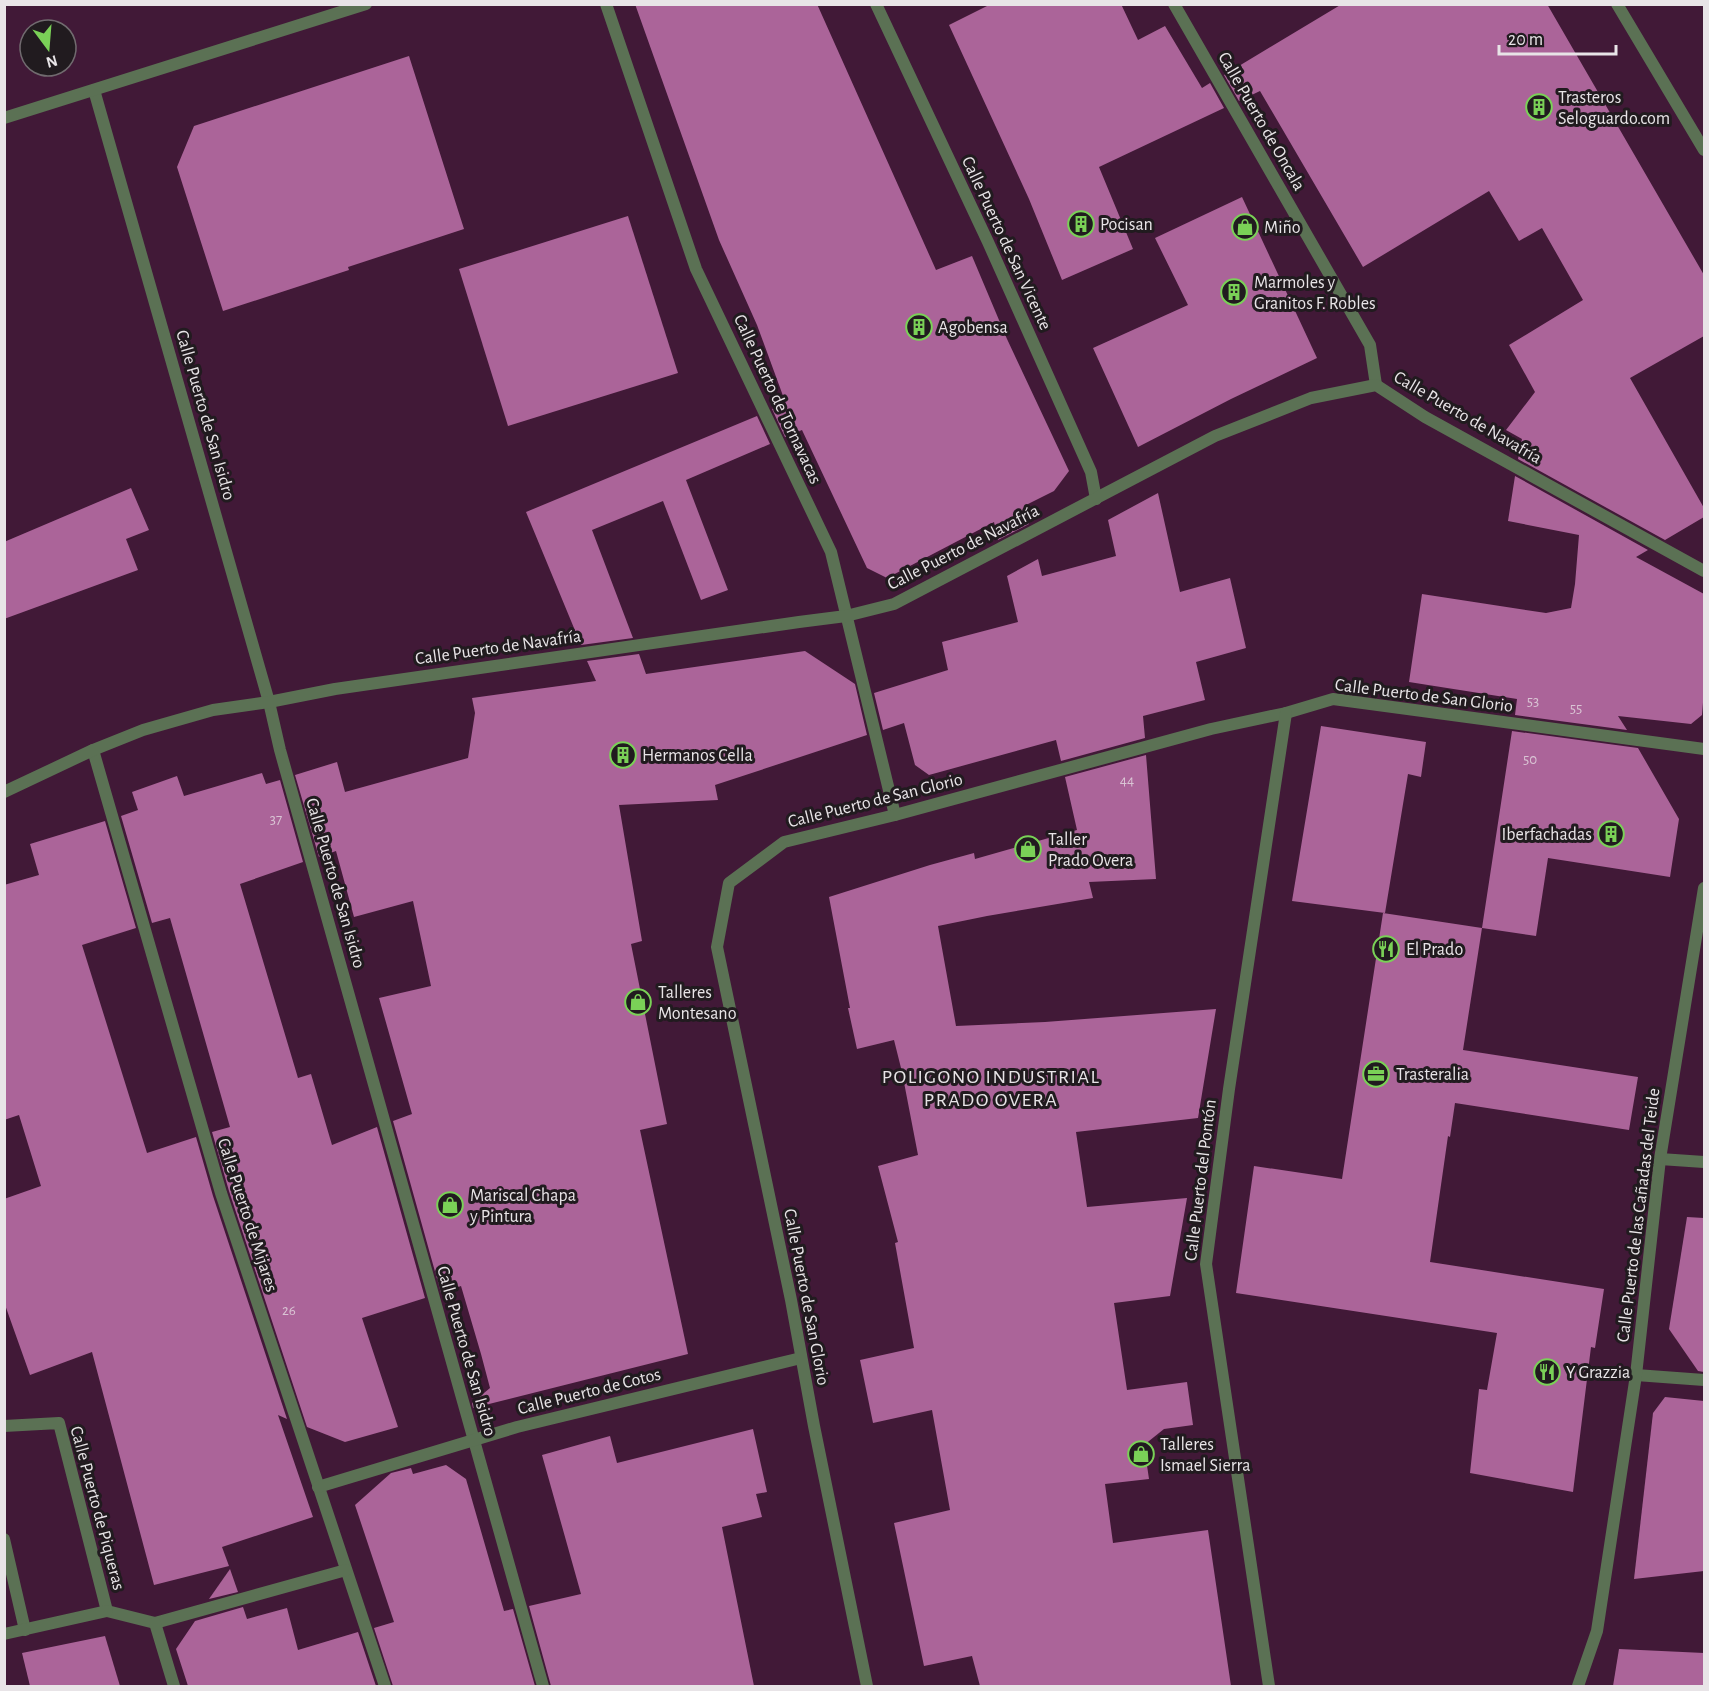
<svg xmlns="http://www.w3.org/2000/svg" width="1709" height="1691" viewBox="0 0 1709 1691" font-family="'Alegreya Sans',sans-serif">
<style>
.green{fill:#411937;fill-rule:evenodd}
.building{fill:#ab6499}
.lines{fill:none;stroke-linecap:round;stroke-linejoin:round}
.minor{stroke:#5b7154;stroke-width:12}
.labels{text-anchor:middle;stroke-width:6;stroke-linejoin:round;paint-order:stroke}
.number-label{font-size:15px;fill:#d9c4d4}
.poi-label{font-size:18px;fill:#e8e4e7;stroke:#211b1f;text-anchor:start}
.street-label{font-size:18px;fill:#e8e4e7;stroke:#211b1f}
.neighbourhood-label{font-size:20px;letter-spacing:1.5px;fill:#e8e4e7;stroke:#211b1f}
</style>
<rect width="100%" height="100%" fill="#211b1f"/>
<!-- green -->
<path class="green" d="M5 5H1704V1686H5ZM30 30H66V66H30Z"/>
<!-- building -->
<g class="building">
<polygon points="635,4 817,4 936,270 972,256 1007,339 1069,471 1054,491 1024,506 1029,524 998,540 994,522 887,578 867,568 802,430 785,437 772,409 786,404 757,325 719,240"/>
<polygon points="991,4 1121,4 1138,40 1165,26 1202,88 1210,83 1224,108 1099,167 1133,249 1062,280 1029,199 949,25"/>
<polygon points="1342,4 1547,4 1704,275 1704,336 1630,378 1704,508 1704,517 1665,540 1518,459 1522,439 1506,430 1535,392 1509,345 1583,300 1542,228 1519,241 1489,191 1363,267 1260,91 1239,101 1224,75"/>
<polygon points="409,56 464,229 348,267 349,270 223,311 177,167 194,126"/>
<polygon points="1242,197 1317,358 1231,399 1138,447 1093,348 1188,305 1155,238"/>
<polygon points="628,216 678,373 508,426 459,269"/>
<polygon points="757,416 770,444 686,480 728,590 701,600 663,501 592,530 633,638 581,645 526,512"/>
<polygon points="1515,476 1648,550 1636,557 1704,594 1704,690 1702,715 1691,724 1618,716 1627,730 1515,715 1517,699 1409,682 1422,594 1546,613 1571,608 1575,584 1579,535 1508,521"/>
<polygon points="131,488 149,530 126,539 138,570 4,619 4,542"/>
<polygon points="1158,493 1180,592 1230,578 1241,626 1246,648 1196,662 1205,700 1143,716 1145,738 1061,761 1056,740 929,775 915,765 904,723 883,730 874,693 948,670 942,642 1018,622 1007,576 1038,559 1042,576 1116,556 1108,520"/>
<polygon points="805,651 855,684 867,735 715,785 718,800 619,805 642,941 631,944 667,1124 640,1130 688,1354 473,1408 472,1403 490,1388 481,1354 461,1286 441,1293 393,1121 412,1114 379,998 431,986 413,901 354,917 336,851 319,857 295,775 337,762 345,792 468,758 475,713 472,698 596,681 587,661 639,654 646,674"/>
<polygon points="1321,726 1426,742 1421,777 1408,774 1385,913 1292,901"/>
<polygon points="1512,731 1638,748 1679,819 1670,877 1548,858 1536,936 1482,928"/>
<polygon points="1146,755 1156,879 1089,882 1093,898 987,916 938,926 956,1026 1045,1022 1216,1009 1198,1118 1076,1132 1087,1207 1187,1198 1170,1296 1114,1303 1127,1390 1187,1382 1193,1425 1164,1429 1144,1445 1149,1479 1105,1484 1113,1543 1208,1530 1231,1686 980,1686 972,1656 924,1666 894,1523 950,1510 932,1410 873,1423 860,1360 914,1348 895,1243 898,1242 878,1166 918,1155 902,1072 894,1040 857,1049 848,1008 850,1008 829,897 930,865 974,853 975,859 1077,830 1065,777"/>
<polygon points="262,773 266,784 280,780 303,862 240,884 298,1078 311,1074 332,1145 377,1127 425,1298 362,1318 398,1427 345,1442 307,1427 229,1191 212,1132 230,1127 170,918 152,923 121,816 138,810 132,792 177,776 184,796"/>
<polygon points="105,821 136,928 82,945 147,1153 196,1137 213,1196 287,1419 278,1415 313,1517 222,1547 229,1566 154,1585 92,1352 30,1375 4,1302 4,1199 41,1186 19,1115 4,1120 4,885 39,875 30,844"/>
<polygon points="1383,913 1482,928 1463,1050 1638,1077 1629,1130 1455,1103 1450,1137 1448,1136 1430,1262 1604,1289 1595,1348 1591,1347 1573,1492 1470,1473 1479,1389 1487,1390 1497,1333 1236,1293 1254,1166 1342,1179"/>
<polygon points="1687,1217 1704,1218 1704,1372 1698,1371 1669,1329"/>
<polygon points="1665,1397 1704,1401 1704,1571 1634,1579 1653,1413"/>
<polygon points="753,1429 767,1492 756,1494 762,1517 722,1527 754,1686 551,1686 529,1606 581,1594 542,1455 610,1436 617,1463"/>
<polygon points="446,1465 466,1479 504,1611 513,1609 535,1686 393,1686 374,1628 394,1622 355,1505 391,1473 411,1468 413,1474"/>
<polygon points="230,1569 238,1592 209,1599"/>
<polygon points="243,1607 247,1619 287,1608 298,1650 358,1632 376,1686 188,1686 176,1649 195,1621"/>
<polygon points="105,1636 120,1686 30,1686 22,1653"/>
<polygon points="1619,1649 1704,1653 1704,1686 1613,1686"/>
</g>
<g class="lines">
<!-- minor -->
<g class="minor">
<polyline points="606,4 696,269 831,552 895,815"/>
<polyline points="876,4 988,242 1091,472 1096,499"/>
<polyline points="1174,4 1370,345 1376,385"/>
<polyline points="1617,4 1704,150"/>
<polyline points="94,90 269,702 280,750 543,1686"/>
<polyline points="4,118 366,4"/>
<polyline points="93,750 221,1193 385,1686"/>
<polyline points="4,792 93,750 143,730 213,710 269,702 335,689 799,622 846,616 894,604 1215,436 1311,398 1376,385 1425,417 1704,571"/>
<polyline points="1660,1159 1704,1162"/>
<polyline points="1636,1375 1704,1380"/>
<polyline points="4,1426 59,1423 107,1611 155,1623 346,1570"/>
<polyline points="318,1487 517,1427 801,1358"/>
<polyline points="4,1539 25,1630"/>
<polyline points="155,1623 174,1686"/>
<polyline points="4,1634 107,1611"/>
<polyline points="867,1686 814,1426 791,1300 717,947 729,883 784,842 895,815 1211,729 1286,713 1333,699 1704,749"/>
<polyline points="1269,1686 1206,1264 1229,1089 1286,713"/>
<polyline points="1578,1686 1597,1631 1636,1375 1660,1159 1704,888"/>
</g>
</g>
<!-- icons -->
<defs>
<g id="building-ring" transform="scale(1.35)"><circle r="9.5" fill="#211b1f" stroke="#7ad157" stroke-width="1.5"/><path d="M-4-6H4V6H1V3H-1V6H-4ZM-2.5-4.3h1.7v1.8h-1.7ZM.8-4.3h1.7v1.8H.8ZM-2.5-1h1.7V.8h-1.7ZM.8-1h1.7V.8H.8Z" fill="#7ad157"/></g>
<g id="shop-ring" transform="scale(1.35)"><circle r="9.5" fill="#211b1f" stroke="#7ad157" stroke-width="1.5"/><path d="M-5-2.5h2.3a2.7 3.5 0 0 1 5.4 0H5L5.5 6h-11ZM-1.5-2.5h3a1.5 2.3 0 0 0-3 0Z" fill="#7ad157"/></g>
<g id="restaurant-ring" transform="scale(1.35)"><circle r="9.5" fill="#211b1f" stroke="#7ad157" stroke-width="1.5"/><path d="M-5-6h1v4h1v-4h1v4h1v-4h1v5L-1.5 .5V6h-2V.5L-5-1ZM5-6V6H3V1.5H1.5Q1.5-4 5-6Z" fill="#7ad157"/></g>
<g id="office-ring" transform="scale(1.35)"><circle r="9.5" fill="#211b1f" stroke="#7ad157" stroke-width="1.5"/><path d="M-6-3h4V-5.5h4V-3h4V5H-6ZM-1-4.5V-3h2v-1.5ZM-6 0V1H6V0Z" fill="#7ad157"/></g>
</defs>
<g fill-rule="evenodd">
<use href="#building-ring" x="1539" y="107"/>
<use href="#building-ring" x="1081" y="224"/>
<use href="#shop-ring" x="1245" y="227"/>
<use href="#building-ring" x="1234" y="292"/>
<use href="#building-ring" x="919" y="327"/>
<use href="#building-ring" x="623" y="755"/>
<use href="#building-ring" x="1611" y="834"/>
<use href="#shop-ring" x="1028" y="849"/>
<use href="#restaurant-ring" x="1386" y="949"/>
<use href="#shop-ring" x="638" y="1002"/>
<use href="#office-ring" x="1376" y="1074"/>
<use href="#shop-ring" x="450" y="1205"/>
<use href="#restaurant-ring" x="1547" y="1372"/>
<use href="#shop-ring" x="1141" y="1454"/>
</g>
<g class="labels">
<!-- number labels -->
<g class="number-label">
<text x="1533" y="706">53</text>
<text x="1576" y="713">55</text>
<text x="1530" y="764">50</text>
<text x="1127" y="785">44</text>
<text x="276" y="824">37</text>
<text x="289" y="1315">26</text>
</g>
<!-- poi labels -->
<g class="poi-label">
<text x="1558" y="103">Trasteros<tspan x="1558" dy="21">Seloguardo.com</tspan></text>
<text x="1100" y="230">Pocisan</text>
<text x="1264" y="233">Miño</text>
<text x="1254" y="288">Marmoles y<tspan x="1254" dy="21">Granitos F. Robles</tspan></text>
<text x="938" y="333">Agobensa</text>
<text x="642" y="761">Hermanos Cella</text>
<text x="1592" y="840" text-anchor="end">Iberfachadas</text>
<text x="1048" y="845">Taller<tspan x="1048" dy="21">Prado Overa</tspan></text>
<text x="1406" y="955">El Prado</text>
<text x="658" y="998">Talleres<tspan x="658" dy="21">Montesano</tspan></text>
<text x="1396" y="1080">Trasteralia</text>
<text x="470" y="1201">Mariscal Chapa<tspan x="470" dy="21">y Pintura</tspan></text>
<text x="1566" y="1378">Y Grazzia</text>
<text x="1160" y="1450">Talleres<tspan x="1160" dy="21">Ismael Sierra</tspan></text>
</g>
<!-- street labels -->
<g class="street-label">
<text transform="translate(1262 121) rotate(60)" y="6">Calle Puerto de Oncala</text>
<text transform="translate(1007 243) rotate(65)" y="6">Calle Puerto de San Vicente</text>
<text transform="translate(778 399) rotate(65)" y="6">Calle Puerto de Tornavacas</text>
<text transform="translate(206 415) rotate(74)" y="6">Calle Puerto de San Isidro</text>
<text transform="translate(1468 417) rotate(30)" y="6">Calle Puerto de Navafría</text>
<text transform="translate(963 547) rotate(-27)" y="6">Calle Puerto de Navafría</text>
<text transform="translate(498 647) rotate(-8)" y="6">Calle Puerto de Navafría</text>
<text transform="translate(1424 695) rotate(7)" y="6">Calle Puerto de San Glorio</text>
<text transform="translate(875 800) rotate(-14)" y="6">Calle Puerto de San Glorio</text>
<text transform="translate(336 883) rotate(74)" y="6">Calle Puerto de San Isidro</text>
<text transform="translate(1200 1180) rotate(-83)" y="6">Calle Puerto del Pontón</text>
<text transform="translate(248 1215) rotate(72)" y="6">Calle Puerto de Mijares</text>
<text transform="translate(1638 1215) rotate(-83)" y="6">Calle Puerto de las Cañadas del Teide</text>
<text transform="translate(807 1297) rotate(79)" y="6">Calle Puerto de San Glorio</text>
<text transform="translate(467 1351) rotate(74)" y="6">Calle Puerto de San Isidro</text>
<text transform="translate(589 1391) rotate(-14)" y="6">Calle Puerto de Cotos</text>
<text transform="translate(98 1508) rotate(75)" y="6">Calle Puerto de Piqueras</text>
</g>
<!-- neighbourhood labels -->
<g class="neighbourhood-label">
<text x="991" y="1083">POLIGONO INDUSTRIAL<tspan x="991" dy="23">PRADO OVERA</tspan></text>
</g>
</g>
<!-- border -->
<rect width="1709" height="1691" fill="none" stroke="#e8e4e7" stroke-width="12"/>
<!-- north arrow -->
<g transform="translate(48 48) rotate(164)"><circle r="28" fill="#211b1f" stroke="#716b6f" stroke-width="1.5"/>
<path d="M0-4.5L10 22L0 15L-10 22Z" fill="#7ad157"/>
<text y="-9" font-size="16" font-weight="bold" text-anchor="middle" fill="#e8e4e7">N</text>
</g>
<!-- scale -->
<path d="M1499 45v9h117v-9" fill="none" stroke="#e8e4e7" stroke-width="3"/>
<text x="1508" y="45" font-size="18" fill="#e8e4e7" stroke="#211b1f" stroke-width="4.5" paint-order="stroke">20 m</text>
</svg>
